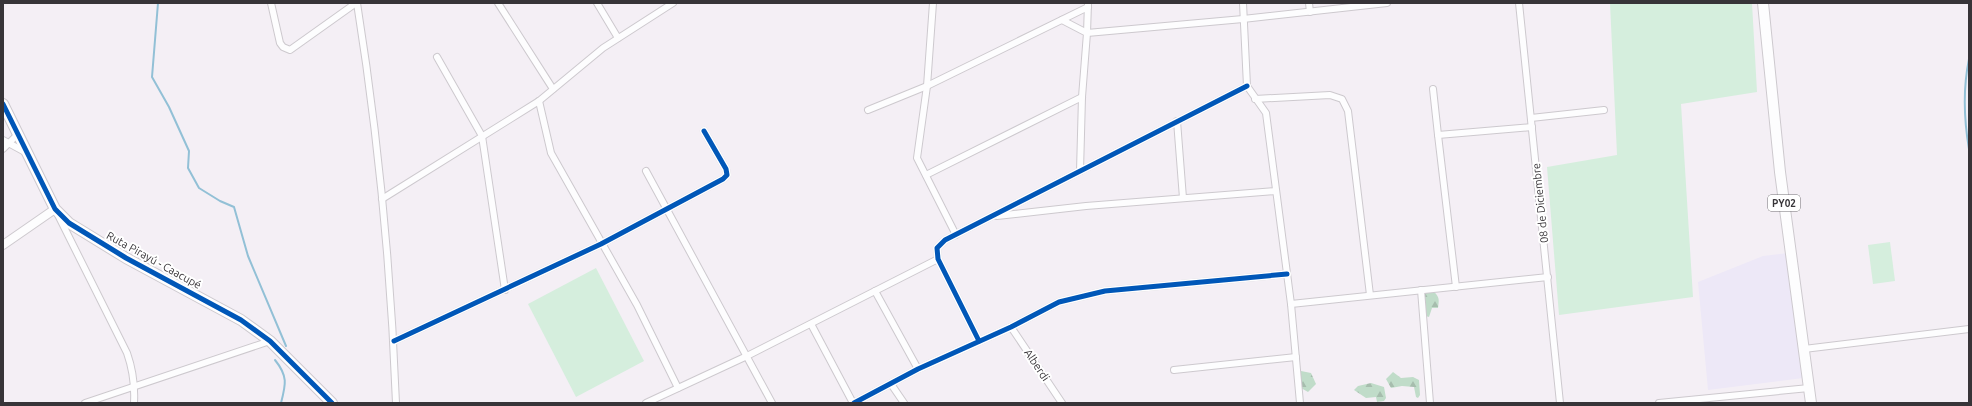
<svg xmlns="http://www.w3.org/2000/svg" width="1972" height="406" viewBox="0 0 1972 406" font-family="Ubuntu,sans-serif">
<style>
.commercial{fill:#ede8f7}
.forest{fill:url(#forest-firs)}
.pitch{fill:#d5eedd}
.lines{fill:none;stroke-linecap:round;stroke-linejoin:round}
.stream{stroke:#92c0d6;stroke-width:2}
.minor-casing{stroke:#cdc9ce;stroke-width:8}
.tertiary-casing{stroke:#cdc9ce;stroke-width:10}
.primary-casing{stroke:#cdc9ce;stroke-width:12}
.minor{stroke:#fdfdfe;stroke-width:6}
.tertiary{stroke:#fdfdfe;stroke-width:8}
.primary{stroke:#fdfdfe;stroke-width:10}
.cycleway-casing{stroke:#fff;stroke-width:8}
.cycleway{stroke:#0057b8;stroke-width:5}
.labels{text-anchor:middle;stroke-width:4;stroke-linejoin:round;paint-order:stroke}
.shield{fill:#fff;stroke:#737174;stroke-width:1}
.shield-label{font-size:10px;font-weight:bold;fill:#373438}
.street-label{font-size:11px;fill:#373438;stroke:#fff}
</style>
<defs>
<pattern id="forest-firs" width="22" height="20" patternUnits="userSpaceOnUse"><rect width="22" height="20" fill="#c0dcc9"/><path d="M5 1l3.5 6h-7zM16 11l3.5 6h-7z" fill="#a6bdad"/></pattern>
</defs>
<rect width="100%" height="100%" fill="#f4eff5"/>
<!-- commercial -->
<polygon class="commercial" points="1788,253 1803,378 1708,390 1698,282 1763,256"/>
<!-- forest -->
<g class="forest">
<path d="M1426 292H1434C1440 297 1439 301 1438 308H1432L1429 317 1426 316 1424 297Z"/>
<polygon points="1301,371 1311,373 1316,384 1308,392 1301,388 1300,380"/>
<polygon points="1393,372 1401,378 1413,377 1419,380 1420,395 1418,398 1416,397 1414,387 1402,386 1391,388 1386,379"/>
<polygon points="1371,383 1384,387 1386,398 1384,401 1377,402 1376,397 1366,398 1354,390 1358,386"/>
</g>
<!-- pitch -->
<g class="pitch">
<polygon points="1610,3 1752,3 1757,92 1681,104 1693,297 1559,315 1547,167 1617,155"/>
<polygon points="1890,242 1895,281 1873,284 1868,245"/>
<polygon points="596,268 644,361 576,397 528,304"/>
</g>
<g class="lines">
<!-- stream -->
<g class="stream">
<polyline points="158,3 152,77 169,107 189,151 188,168 199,188 220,201 234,207 248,256 286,346"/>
<path d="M1969 59C1963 88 1964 120 1969 149"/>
<path d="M275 360C288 376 286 384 281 403"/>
</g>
<!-- minor casing -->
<g class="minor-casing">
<g id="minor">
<polyline points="271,3 280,43 283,47 290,50 356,3"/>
<path d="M357 3C378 135 391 269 396 403"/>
<polyline points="498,3 553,89"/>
<polyline points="597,3 618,38"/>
<polyline points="933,3 927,86 917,158 956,235"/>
<polyline points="1088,3 1087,33 1243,19 1387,3"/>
<polyline points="1243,3 1247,86 1266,113 1291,304 1300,403"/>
<polyline points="1309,3 1310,12"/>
<polyline points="1519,3 1560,403"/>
<polyline points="1062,20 1087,33 1082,97 1080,171"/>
<polyline points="437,57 482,136 505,290"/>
<polyline points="1433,89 1438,135"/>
<polyline points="1255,99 1330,95 1342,99 1348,111 1370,295"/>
<polyline points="539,101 551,153 637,305 678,388"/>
<polyline points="868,110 927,86 1088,7"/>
<polyline points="1531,118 1604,110"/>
<polyline points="1177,121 1183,198"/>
<polyline points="3,140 25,152"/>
<polyline points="3,149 17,135"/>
<polyline points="646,171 772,403"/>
<polyline points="926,175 1082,97"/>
<polyline points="382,199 539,101 603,48 673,3"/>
<path d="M58 215 127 353C133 370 135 385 134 403"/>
<polyline points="997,216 1086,206 1276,191"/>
<polyline points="1456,287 1438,135 1532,127"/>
<polyline points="1421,290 1430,403"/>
<polyline points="875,291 918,369"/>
<polyline points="1291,304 1548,277"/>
<polyline points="811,324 853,403"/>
<polyline points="1011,327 1062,403"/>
<polyline points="394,341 601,244 723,179 727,175 726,169 704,131"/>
<polyline points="979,341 938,259 937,248 945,240 1247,86"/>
<polyline points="1804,349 1969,329"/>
<polyline points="1174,370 1296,357"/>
<polyline points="891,384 904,403"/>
<polyline points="85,403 270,341"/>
<polyline points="646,403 747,356 938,259"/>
<polyline points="854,403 918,369 1011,327 1059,302 1105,291 1287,274"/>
<polyline points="1659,403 1809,388"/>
</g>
</g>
<!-- tertiary casing -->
<g class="tertiary-casing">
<polyline id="tertiary" points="3,245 55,209"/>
</g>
<!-- primary casing -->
<g class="primary-casing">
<g id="primary">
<polyline points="1763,3 1780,172 1811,403"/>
<polyline points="3,104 55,209 69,223 126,258 241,320 270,341 332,403"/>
</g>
</g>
<!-- minor -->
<use href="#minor" class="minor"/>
<!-- tertiary -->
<use href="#tertiary" class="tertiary"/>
<!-- primary -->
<use href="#primary" class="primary"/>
<!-- cycleway casing -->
<g class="cycleway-casing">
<g id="cycleway">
<polyline points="3,104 55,209 69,223 126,258 241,320 270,341 332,403"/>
<polyline points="394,341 601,244 723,179 727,175 726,169 704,131"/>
<polyline points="979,341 938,259 937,248 945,240 1247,86"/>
<polyline points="854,403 918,369 1011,327 1059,302 1105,291 1287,274"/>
</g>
</g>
<!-- cycleway -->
<use href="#cycleway" class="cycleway"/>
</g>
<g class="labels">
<!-- shield labels -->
<rect class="shield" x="1768" y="195" width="32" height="16" rx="3"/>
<g class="shield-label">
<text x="1784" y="207">PY02</text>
</g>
<!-- street labels -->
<g class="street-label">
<text transform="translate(1540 203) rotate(-96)" y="4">08 de Diciembre</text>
<text transform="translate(154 260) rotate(29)" y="4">Ruta Pirayú - Caacupé</text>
<text transform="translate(1037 365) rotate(56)" y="4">Alberdi</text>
</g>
</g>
<!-- border -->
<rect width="1972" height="406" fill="none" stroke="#373438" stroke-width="8"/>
</svg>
